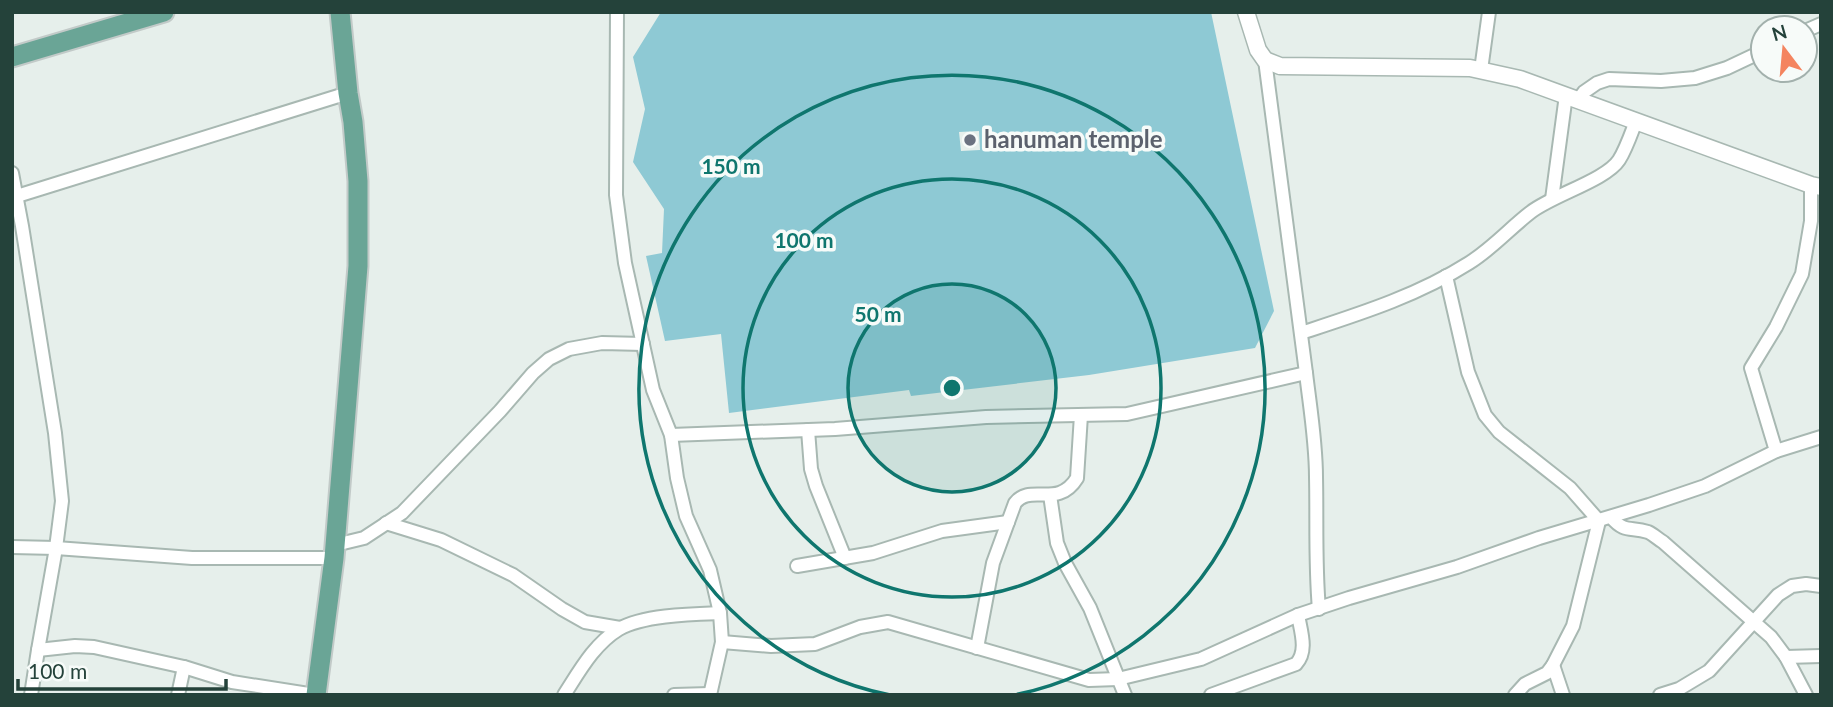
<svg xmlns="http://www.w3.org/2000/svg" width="1833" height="707" viewBox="0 0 1833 707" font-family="Lato,sans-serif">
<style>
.water{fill:#8ec9d4;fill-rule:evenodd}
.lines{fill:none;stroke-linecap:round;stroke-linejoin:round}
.minor-casing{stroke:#a8b8b2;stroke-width:16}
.tertiary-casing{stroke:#a8b8b2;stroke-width:19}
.primary-casing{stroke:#c2cac8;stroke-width:23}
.minor{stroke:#fff;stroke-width:12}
.tertiary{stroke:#fff;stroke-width:16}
.primary{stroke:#6aa596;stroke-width:19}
.ring{fill:none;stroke:#0f766e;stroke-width:3.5}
.worship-dot{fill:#6b7280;stroke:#f7fbf9;stroke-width:2.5}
.labels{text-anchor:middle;stroke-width:7;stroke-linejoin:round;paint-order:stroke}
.worship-label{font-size:24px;font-weight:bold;fill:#5b616d;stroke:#f7fbf9;text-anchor:start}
.centre{fill:#0f766e;stroke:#f7fbf9;stroke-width:3.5}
.ring-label{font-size:21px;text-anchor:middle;font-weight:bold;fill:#0f766e;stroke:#f7fbf9;stroke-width:7;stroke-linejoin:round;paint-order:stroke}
</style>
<rect width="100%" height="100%" fill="#e6efeb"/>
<!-- water -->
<path class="water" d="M661 12H1211L1274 311 1255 348 1089 375 911 396 909 390 729 413 721 334 665 341 646 256 662 253 664 209 633 162 645 109 633 57ZM979 131 980 150 961 151 959 132Z"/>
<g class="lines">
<!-- minor casing -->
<g class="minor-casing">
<g id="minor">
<polyline points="617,12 616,195 625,263 653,390 671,435 677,478 686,516 710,570 720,613 722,642 710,695"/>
<polyline points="1805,31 1821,24"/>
<polyline points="1481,70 1489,12"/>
<polyline points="1578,100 1584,92 1597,83 1609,79 1661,81 1695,78 1727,68 1763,51"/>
<polyline points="12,173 22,226 55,433 62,501 56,548 38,650 31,695"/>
<polyline points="17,196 348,93"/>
<polyline points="1552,199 1566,95"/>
<polyline points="1446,276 1468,372 1485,415 1499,432 1570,488 1599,521 1573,626 1553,665 1547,673 1525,684 1515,695"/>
<path d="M1301 333C1359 314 1417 296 1469 263 1493 248 1510 228 1531 212 1553 195 1606 180 1619 160 1626 149 1631 134 1636 121"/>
<path d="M1306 373C1310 407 1316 442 1316 477 1317 521 1315 565 1319 609"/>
<polyline points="808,430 811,469 816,486 845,558"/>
<polyline points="671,435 835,429 986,417 1127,414 1306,373 1265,60"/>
<polyline points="1776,451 1821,437"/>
<polyline points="1050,495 1057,543 1065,563 1090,608 1125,695"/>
<path d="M1611 517C1625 534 1631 526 1648 532 1653 534 1658 539 1663 542L1771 637 1786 657 1806 695"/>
<polyline points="386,523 441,540 513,575 562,609 585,622 620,628"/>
<polyline points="335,545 364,538 402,513 500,411 533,373 549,359 569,349 602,343 643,344"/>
<polyline points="12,547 56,548 192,558 334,558"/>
<polyline points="797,566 873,553 942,531 1008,522"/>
<polyline points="722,642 771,646 815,644 860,627 888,622 1089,680 1118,679 1201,659 1298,615 1349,598 1457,567 1539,538 1649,505 1705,486 1776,451 1751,368 1776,327 1802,274 1811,221 1811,185"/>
<path d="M977 648 993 563 1015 503C1030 483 1058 509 1077 478L1081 415"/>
<polyline points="38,650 75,646 94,647 184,667 232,682 315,695"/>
<polyline points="1786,657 1821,656"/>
<polyline points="1553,665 1563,695"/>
<polyline points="178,695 184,667"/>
<path d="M564 695C579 672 594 644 619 629 643 615 692 614 720 613"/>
<polyline points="674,695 710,694"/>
<path d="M1211 695 1296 664C1308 651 1301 632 1298 615"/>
<polyline points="1660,695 1679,689 1709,671 1778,595 1792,586 1806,584 1821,586"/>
</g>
</g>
<!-- tertiary casing -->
<g class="tertiary-casing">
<polyline id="tertiary" points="1246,12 1258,50 1265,60 1280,66 1470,68 1520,79 1811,185 1821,187"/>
</g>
<!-- primary casing -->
<g class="primary-casing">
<g id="primary">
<polyline points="12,57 164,12"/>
<polyline points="316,695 334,558 358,266 358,181 353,122 348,93 340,12"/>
</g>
</g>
<!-- minor -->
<use href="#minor" class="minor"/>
<!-- tertiary -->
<use href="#tertiary" class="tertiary"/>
<!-- primary -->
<use href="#primary" class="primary"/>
</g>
<!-- distance rings -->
<circle cx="952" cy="388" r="104" fill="#0f766e" fill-opacity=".12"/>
<g class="ring">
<circle cx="952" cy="388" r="104"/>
<circle cx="952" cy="388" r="209"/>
<path d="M890 695A313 313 0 1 1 1014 695"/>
</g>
<!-- markers -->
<circle class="worship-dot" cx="970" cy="140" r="7"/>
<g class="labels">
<!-- worship labels -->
<g class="worship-label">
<text x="984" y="148">hanuman temple</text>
</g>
</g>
<circle cx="952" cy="388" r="10" class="centre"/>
<g class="ring-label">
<text x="731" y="174">150 m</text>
<text x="804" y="248">100 m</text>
<text x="878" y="322">50 m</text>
</g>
<!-- border -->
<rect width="1833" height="707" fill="none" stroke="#24423a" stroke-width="28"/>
<!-- north arrow -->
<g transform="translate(1784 49) rotate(344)"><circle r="33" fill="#f7fbf9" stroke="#a3b1ad" stroke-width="2"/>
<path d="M0-5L12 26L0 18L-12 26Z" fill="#f4845f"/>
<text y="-10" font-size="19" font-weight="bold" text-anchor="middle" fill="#24423a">N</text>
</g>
<!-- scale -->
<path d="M18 679v10h208v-10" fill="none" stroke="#24423a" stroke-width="3.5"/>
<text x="28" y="679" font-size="21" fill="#24423a" stroke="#f7fbf9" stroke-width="5" paint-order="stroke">100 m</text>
</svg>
